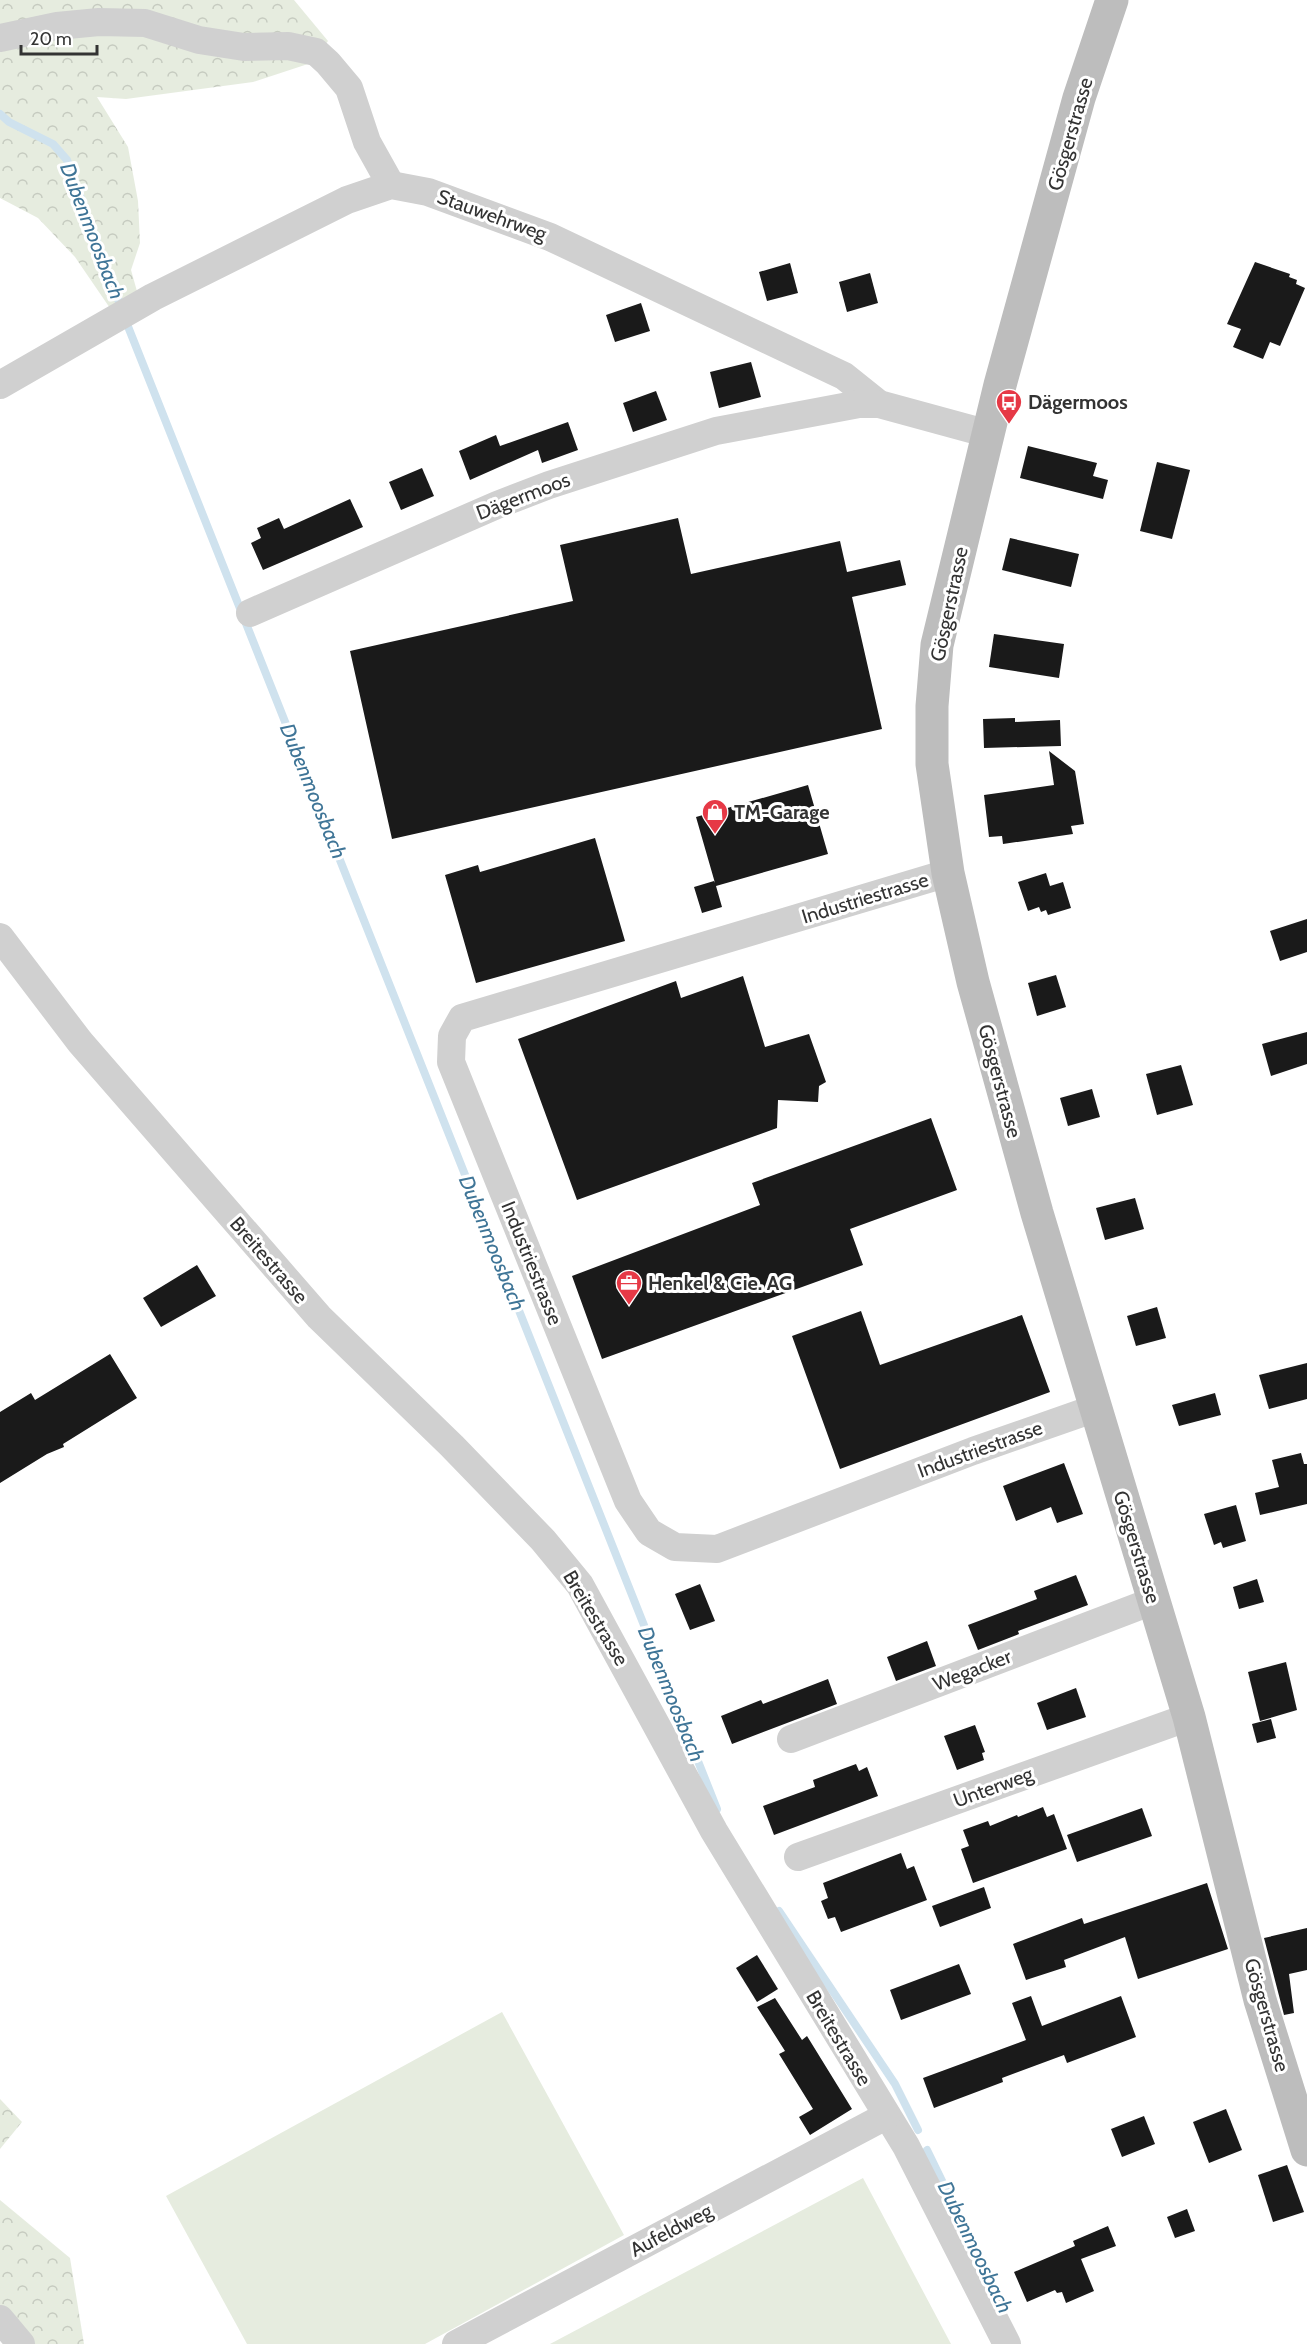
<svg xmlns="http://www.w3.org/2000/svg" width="1307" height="2344" viewBox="0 0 1307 2344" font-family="Cabin,sans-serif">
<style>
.forest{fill:url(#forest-crowns)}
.pitch{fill:#e6ecdf}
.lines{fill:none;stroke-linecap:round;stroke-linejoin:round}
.stream{stroke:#cfe2ee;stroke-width:8}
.building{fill:#1a1a1a}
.street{stroke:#d0d0d0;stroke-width:28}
.secondary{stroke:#bdbdbd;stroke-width:33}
.labels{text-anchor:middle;stroke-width:6;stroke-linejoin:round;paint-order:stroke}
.street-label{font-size:20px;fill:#333;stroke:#fff}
.poi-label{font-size:20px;font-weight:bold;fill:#333;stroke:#fff;text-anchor:start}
.water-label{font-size:21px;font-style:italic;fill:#3f7597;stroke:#fff}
</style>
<defs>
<pattern id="forest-crowns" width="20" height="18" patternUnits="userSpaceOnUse" patternTransform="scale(1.5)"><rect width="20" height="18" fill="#e6ecdf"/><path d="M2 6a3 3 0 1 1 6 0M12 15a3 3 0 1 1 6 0" fill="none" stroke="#c6cbc0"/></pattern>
</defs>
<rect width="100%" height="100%" fill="#fff"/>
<!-- forest -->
<g class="forest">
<polygon points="0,0 294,0 328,41 311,63 253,82 126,99 97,97 128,147 138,201 140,243 131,270 140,302 114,314 75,257 38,218 0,198"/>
<polygon points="0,2099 22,2122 0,2149"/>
<polygon points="0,2200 70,2258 84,2344 21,2344 0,2319"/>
</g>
<!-- pitch -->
<g class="pitch">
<polygon points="502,2012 624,2235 425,2344 247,2344 166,2196"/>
<polygon points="863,2178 951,2344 550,2344"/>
</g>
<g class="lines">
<!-- stream -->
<g class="stream">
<polyline points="0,114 9,122 53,144 67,160 122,310"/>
<polyline points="127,324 717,1809"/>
<polyline points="779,1911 895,2084 918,2130"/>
<polyline points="927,2150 993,2286"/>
</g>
</g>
<!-- building -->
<g class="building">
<polygon points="1255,262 1290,274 1289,277 1297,280 1296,284 1305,288 1280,346 1270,342 1263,359 1233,347 1241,329 1227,324"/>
<polygon points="790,263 798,293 767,301 759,272"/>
<polygon points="870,273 878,303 847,312 839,282"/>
<polygon points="641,303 650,331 615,342 606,315"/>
<polygon points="751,362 761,397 719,408 710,372"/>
<polygon points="656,391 667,420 633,432 623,403"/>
<polygon points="568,422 578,450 542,463 538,450 470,480 459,451 496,435 500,446"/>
<polygon points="1028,446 1097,463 1093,476 1108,480 1103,499 1020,478"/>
<polygon points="1157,462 1190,470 1172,539 1140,531"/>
<polygon points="422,468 434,496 401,510 389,482"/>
<polygon points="350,499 363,527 263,570 251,543 261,538 257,528 279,518 284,529"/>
<polygon points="678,518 691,574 840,541 847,572 900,560 906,585 852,597 882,729 392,839 350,651 573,601 560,545"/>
<polygon points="1010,538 1079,554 1071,587 1002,570"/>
<polygon points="994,634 1064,644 1059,678 989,667"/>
<polygon points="1015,718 1015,722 1060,720 1061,746 984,748 983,719"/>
<polygon points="1049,751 1075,771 1084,824 1071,826 1073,834 1003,844 1002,836 989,837 984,795 1054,785"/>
<polygon points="808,785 828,854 716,886 722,907 702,913 694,887 714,881 715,883 696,817"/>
<polygon points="595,838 625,941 476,983 445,875 478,865 480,872"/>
<polygon points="1046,873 1050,886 1063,882 1071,908 1048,915 1046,910 1041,912 1039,907 1028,911 1018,882"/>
<polygon points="1307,919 1307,952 1280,961 1270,931"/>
<polygon points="1056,975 1066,1007 1037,1016 1028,983"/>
<polygon points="743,976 765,1047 809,1034 826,1082 819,1086 818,1102 778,1100 777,1128 577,1200 518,1039 676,981 681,998"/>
<polygon points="1307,1032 1307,1064 1271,1076 1262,1044"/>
<polygon points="1181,1065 1193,1105 1157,1115 1146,1074"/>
<polygon points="1092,1089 1100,1117 1068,1126 1060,1098"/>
<polygon points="931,1118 957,1190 850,1229 863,1265 602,1359 572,1276 760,1205 752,1183"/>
<polygon points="1135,1198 1144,1229 1105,1240 1096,1208"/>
<polygon points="197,1265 216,1296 161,1327 143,1298"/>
<polygon points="1157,1307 1166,1338 1136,1346 1127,1316"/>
<polygon points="861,1311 880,1365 1022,1315 1050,1392 840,1469 792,1336"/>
<polygon points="110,1354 137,1398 63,1444 64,1447 47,1454 0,1483 0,1412 31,1393 35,1400"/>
<polygon points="1307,1363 1307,1399 1269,1409 1259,1375"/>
<polygon points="1215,1393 1221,1415 1179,1426 1172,1405"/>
<polygon points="1301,1453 1304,1464 1307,1464 1307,1504 1260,1515 1255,1493 1279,1487 1272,1460"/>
<polygon points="1064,1463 1083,1514 1057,1523 1051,1507 1016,1521 1003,1486"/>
<polygon points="1236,1505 1246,1541 1223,1548 1221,1542 1214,1545 1204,1514"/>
<polygon points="1076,1575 1088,1605 1018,1631 1019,1634 978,1650 968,1625 1037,1599 1034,1591"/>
<polygon points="1257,1579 1264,1602 1239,1609 1233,1587"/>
<polygon points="700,1584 715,1621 690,1630 675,1594"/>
<polygon points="927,1641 936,1666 896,1681 887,1657"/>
<polygon points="1286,1662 1297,1710 1260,1721 1248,1672"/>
<polygon points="828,1679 837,1704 732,1744 721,1716 761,1700 763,1704"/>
<polygon points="1076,1688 1086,1717 1047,1730 1037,1703"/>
<polygon points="1271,1719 1276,1738 1257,1743 1252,1724"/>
<polygon points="975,1725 985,1752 982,1753 984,1760 957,1770 944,1736"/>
<polygon points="856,1764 859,1771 867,1767 878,1796 774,1835 763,1806 815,1787 813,1780"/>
<polygon points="1043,1807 1047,1817 1054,1814 1067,1849 973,1883 961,1849 969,1846 963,1830 988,1821 990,1826 1017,1815 1018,1817"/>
<polygon points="1142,1808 1152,1836 1077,1862 1067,1835"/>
<polygon points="901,1853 907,1869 914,1866 927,1900 841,1932 835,1917 828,1919 821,1901 828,1898 823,1883"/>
<polygon points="1207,1883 1228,1949 1138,1979 1125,1937 1064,1960 1066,1967 1026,1980 1013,1944 1082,1918 1084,1924"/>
<polygon points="984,1887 991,1908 940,1927 932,1906"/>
<polygon points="1307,1928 1307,1970 1289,1974 1294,2013 1284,2015 1264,1938"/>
<polygon points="757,1955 778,1989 757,2002 736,1968"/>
<polygon points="959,1964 971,1994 901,2020 890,1990"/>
<polygon points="1031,1996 1042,2026 1121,1996 1136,2037 1067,2063 1064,2055 1002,2078 1003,2082 934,2108 923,2078 1026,2040 1012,2003"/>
<polygon points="775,1998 802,2040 807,2036 852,2109 810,2135 799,2117 813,2109 779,2054 785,2051 757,2007"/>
<polygon points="1226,2109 1242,2150 1209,2163 1193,2122"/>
<polygon points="1144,2116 1155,2144 1122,2157 1111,2129"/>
<polygon points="1287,2165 1304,2212 1273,2222 1258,2175"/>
<polygon points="1187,2209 1195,2231 1175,2238 1167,2217"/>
<polygon points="1108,2226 1116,2246 1081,2259 1094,2291 1066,2303 1062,2292 1057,2293 1055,2290 1027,2302 1014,2272 1075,2246 1073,2241"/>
</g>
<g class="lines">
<!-- street -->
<g class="street">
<polyline points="0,38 57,26 99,22 145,23 199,40 244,47 288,46 316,52 328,63 349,88 367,142 391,185"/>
<polyline points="0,385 153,297 347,200 391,185 428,192 550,237 844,376 879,404 989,434"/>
<polyline points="250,613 497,505 549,485 716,431 859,404 879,404"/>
<polyline points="948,873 462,1018 452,1036 451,1062 628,1501 649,1532 675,1547 717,1549 973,1451 1096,1408"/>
<polyline points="0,937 80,1042 319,1317 452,1446 543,1540 580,1585 714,1831 906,2146 1007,2344"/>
<polyline points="791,1739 1153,1601"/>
<polyline points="798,1857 1189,1717"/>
<polyline points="0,2319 21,2344"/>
<polyline points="456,2344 886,2116"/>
</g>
<!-- secondary -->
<polyline class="secondary" points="1112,0 1079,98 1000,385 937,645 932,706 932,764 948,873 973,982 1037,1213 1189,1717 1260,2000 1307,2150"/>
</g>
<!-- icons -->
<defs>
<g id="bus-pin" transform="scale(1.35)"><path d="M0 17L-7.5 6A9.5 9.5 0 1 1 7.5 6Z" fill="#e63946" stroke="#fff"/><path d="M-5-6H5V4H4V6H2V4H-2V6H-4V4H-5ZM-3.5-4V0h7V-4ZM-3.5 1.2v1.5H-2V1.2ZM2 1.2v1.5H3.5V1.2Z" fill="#fff"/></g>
<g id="shop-pin" transform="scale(1.35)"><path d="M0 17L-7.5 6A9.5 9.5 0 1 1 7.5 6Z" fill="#e63946" stroke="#fff"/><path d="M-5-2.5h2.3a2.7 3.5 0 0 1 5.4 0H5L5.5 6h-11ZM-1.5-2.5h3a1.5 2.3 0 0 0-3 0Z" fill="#fff"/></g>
<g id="office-pin" transform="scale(1.35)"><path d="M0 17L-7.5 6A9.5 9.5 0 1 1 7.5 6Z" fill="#e63946" stroke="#fff"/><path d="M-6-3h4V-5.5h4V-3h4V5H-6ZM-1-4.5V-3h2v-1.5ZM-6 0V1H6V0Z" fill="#fff"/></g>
</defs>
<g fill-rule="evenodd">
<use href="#bus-pin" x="1009" y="402"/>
<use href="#shop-pin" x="715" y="812"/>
<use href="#office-pin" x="629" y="1283"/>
</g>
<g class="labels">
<!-- street labels -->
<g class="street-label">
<text transform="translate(1070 134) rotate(-74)" y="7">Gösgerstrasse</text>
<text transform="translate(492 215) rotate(20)" y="7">Stauwehrweg</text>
<text transform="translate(523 496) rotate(-21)" y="7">Dägermoos</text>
<text transform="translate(949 604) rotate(-78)" y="7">Gösgerstrasse</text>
<text transform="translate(865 898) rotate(-17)" y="7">Industriestrasse</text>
<text transform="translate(1000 1081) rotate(75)" y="7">Gösgerstrasse</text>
<text transform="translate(269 1260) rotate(49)" y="7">Breitestrasse</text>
<text transform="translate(532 1263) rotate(68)" y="7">Industriestrasse</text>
<text transform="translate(980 1449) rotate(-20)" y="7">Industriestrasse</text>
<text transform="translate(1137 1547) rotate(73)" y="7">Gösgerstrasse</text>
<text transform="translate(596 1618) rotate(59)" y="7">Breitestrasse</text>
<text transform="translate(972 1670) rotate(-21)" y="7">Wegacker</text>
<text transform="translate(993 1787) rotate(-20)" y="7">Unterweg</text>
<text transform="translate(1267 2015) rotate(74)" y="7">Gösgerstrasse</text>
<text transform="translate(839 2038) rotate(59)" y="7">Breitestrasse</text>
<text transform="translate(671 2230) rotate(-28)" y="7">Aufeldweg</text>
</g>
<!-- poi labels -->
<g class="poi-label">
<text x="1028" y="409">Dägermoos</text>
<text x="734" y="819">TM-Garage</text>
<text x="648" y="1290">Henkel &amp; Cie. AG</text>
</g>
<!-- water labels -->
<g class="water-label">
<text transform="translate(92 231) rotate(69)" y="7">Dubenmoosbach</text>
<text transform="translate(313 791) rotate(68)" y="7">Dubenmoosbach</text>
<text transform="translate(492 1243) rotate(68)" y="7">Dubenmoosbach</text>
<text transform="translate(671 1694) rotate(68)" y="7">Dubenmoosbach</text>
<text transform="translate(975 2247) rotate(64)" y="7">Dubenmoosbach</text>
</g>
</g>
<!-- scale -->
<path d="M21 45v9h76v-9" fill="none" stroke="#333333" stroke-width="3"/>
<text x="30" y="45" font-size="18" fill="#333333" stroke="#ffffff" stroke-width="4.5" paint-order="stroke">20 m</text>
</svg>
